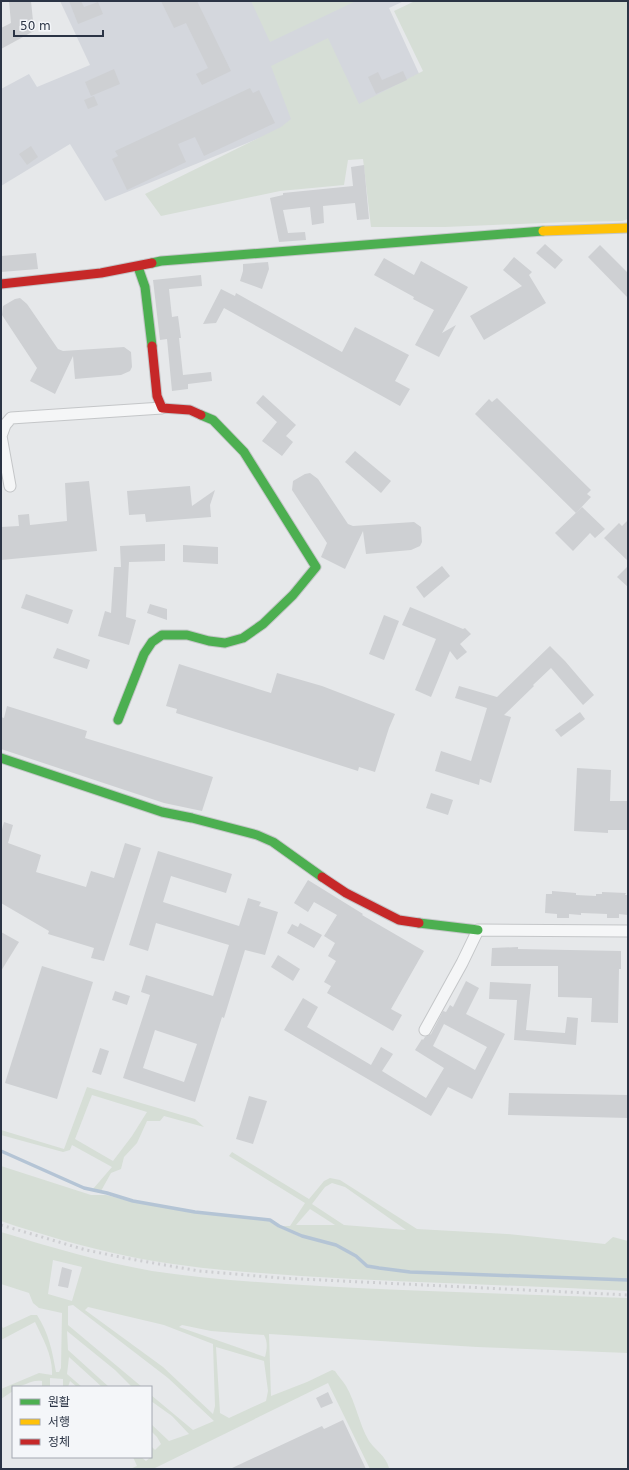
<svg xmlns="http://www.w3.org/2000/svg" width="629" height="1470" viewBox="0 0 629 1470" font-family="'DejaVu Sans','Noto Sans KR',sans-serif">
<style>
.built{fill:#d4d7dd}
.green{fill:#d6ded6;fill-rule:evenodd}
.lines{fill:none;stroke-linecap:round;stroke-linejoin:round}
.stream{stroke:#b4c4d5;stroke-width:3.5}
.building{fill:#ced0d3;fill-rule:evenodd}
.street-casing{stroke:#c4c6c8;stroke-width:13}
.fast-casing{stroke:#c4c6c8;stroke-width:11}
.slow-casing{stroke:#c4c6c8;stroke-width:11}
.jam-casing{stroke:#c4c6c8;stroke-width:11}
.street{stroke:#f5f6f7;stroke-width:11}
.fast{stroke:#4caf50;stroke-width:9}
.slow{stroke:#ffc107;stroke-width:9}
.jam{stroke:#c62828;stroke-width:9}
.rail{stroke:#cecfd2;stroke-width:3;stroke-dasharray:2 4;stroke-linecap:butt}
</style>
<rect width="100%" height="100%" fill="#e6e8ea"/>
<!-- built -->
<polygon class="built" points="60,1 404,1 389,8 421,78 301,138 289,126 105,201 70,144 1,186 1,89 29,74 37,87 90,65"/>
<!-- green -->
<g class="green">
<polygon points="251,1 356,1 270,42"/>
<polygon points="415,1 628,1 628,219 622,221 567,222 445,227 371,227 363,159 348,160 344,185 280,191 161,216 145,194 281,127 291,119 271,66 328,38 359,104 423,71 394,11"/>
<path d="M87 1087 195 1119 204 1127 164 1116 160 1121H147L137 1143 124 1157 121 1169 111 1173 101 1191 93 1189 112 1167 72 1145 70 1150 63 1152 1 1135V1130L64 1149ZM92 1095 147 1112 132 1136 113 1161 75 1139Z"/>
<path d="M232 1152 309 1199 324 1181 330 1178 340 1180 417 1229 507 1234 605 1244 613 1237 628 1241V1279L410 1271 379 1267 367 1265 356 1256 336 1244 302 1235 279 1226H290L305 1203 229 1156ZM332 1183 345 1187 406 1230 344 1225 312 1204 325 1187ZM310 1209 335 1225H296Z"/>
<path d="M1 1166 91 1195H106L133 1202 195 1212 269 1221 278 1227 301 1237 336 1246 355 1257 366 1267 379 1269 409 1272 628 1281V1291C519 1285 410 1283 301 1276 243 1272 184 1268 127 1256 85 1247 42 1235 1 1221Z"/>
<path d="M1 1232C50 1247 101 1262 152 1271 208 1279 263 1283 320 1286 422 1292 525 1294 628 1298V1353L477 1347 269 1334 271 1396 307 1382 332 1370 335 1371C338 1376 343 1381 346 1386 356 1403 359 1424 369 1441 376 1451 386 1456 389 1468L391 1469H370L328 1383 153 1469H130L137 1466 133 1457H141L146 1461 152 1456 151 1446 155 1450 161 1444 157 1437 151 1431V1424L169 1441 189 1434 172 1416 151 1401V1395L193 1430 214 1421 168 1378 73 1305 68 1306V1325L142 1387H132L115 1370 67 1331 68 1350 109 1387H102L69 1357 67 1374 82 1387H77L70 1381 68 1387H63V1379L50 1378V1387H42V1381C30 1379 25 1387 13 1387V1391L1 1399V1389L39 1373 52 1375C53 1356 43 1339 35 1322L1 1340V1325L3 1328 31 1315H37C49 1334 52 1350 56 1372H59L61 1368 62 1313 39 1308 33 1303 29 1293 1 1284ZM53 1260 82 1267 72 1301 48 1294ZM88 1307 164 1325 213 1344 215 1406 213 1414 163 1367 85 1310ZM182 1325 211 1331 264 1335C268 1342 267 1349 265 1357L179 1327ZM216 1347 264 1361 268 1391 266 1401 229 1418 220 1413Z"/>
</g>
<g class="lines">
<!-- stream -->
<polyline class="stream" points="1,1151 84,1188 107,1193 133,1201 195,1212 270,1220 279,1226 302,1236 336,1245 356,1256 367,1266 379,1268 410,1272 628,1280"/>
</g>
<!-- building -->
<g class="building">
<polygon points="9,1 31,1 34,31 1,49 1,28 11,23"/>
<polygon points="69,1 81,1 84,7 98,2 103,14 78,24"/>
<polygon points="161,1 197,1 231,71 202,85 196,74 208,68 186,23 174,28"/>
<polygon points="114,69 120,84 91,96 85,82"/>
<polygon points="403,71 407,80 376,94 368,77 378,72 382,80"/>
<polygon points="250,88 253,93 259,90 275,123 204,156 195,137 178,144 186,162 127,190 112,159 118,156 115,151"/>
<polygon points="94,96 98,105 88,109 84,100"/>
<polygon points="31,146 38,157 27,165 19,154"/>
<polygon points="364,165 369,219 357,220 355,203 323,206 324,223 312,225 310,207 283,210 288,233 305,232 306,240 279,242 270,198 283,195 283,193 353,186 351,167"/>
<polygon points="545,244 563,260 555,269 536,253"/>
<polygon points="600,245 628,273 628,298 588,257"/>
<polygon points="36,253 38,269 1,272 1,256"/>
<polygon points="514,257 532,272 529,275 546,303 484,340 470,316 522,286 503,270"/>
<polygon points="384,258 414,275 421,261 468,287 442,333 456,325 439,357 415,345 434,310 413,299 414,297 374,275"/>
<polygon points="268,262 269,269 262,289 240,281 243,271 243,264"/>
<polygon points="201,275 202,286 169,289 172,317 178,316 181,338 179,338 183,375 211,372 212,381 188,384 188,389 172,391 167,339 160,340 153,280"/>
<polygon points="221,289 235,296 236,293 342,352 355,327 409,355 395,381 410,389 400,406 224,308 216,323 203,324"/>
<polygon points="20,298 27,304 58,349 63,351 124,347 131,352 132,367 130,371 121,375 75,379 73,356 55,394 30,381 37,368 2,315 3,306 15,299"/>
<polygon points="263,395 296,425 286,436 293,442 282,456 262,441 277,422 256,403"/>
<polygon points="497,398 591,490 587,494 591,497 576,513 475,414 489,399 492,402"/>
<polygon points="355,451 391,481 381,493 345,462"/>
<polygon points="310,473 318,479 348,524 353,526 414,522 421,527 422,542 420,546 411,550 366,554 363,531 345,569 321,557 327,543 292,490 293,481 305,474"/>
<polygon points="89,481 97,551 1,560 1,527 19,526 18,515 29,514 30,525 67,521 65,483"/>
<polygon points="190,486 192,506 215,490 210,505 211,517 146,522 145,514 129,515 127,491"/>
<polygon points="582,507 605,529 595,538 590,533 573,551 555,533"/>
<polygon points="628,520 628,561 604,538 619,523 622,526"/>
<polygon points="165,544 165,561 129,562 126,617 136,620 129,645 98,636 105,611 111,613 114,567 121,567 120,546"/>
<polygon points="183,545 218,547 218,564 183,562"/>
<polygon points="442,566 450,576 424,598 416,587"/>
<polygon points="628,566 628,587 617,577"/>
<polygon points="26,594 73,610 68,624 21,608"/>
<polygon points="150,604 167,609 167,620 147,613"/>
<polygon points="410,607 463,629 465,628 471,634 460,644 467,652 457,660 450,651 431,697 415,690 436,639 402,625"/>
<polygon points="384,615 399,621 384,660 369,654"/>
<polygon points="550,646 565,661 594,695 583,705 551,668 533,685 534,686 504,715 511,717 491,783 480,779 479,785 435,771 441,751 471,761 487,708 455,698 459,686 497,697"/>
<polygon points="57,648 90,660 87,669 53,658"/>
<polygon points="179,664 271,693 277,673 322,686 395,714 389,728 375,772 359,767 358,771 176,713 177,709 166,706"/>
<polygon points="7,706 87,731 85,738 213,777 202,811 164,803 1,749 1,717 4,718"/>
<polygon points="580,712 585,719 561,737 555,730"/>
<polygon points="577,768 611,770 610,801 628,801 628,830 608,830 608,833 574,831"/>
<polygon points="431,793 453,800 448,815 426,808"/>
<polygon points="4,822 13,825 8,843 41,855 36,872 86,887 91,871 114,878 125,843 141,848 104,961 91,958 94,948 48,934 49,931 1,903 1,833"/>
<path d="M158 851 232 874 226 893 171 876 163 902 239 926 248 898 261 902 259 906 278 912 265 955 245 950 224 1018 222 1017 195 1102 123 1078 150 995 141 992 146 975 213 996 229 945 156 923 148 951 129 945ZM155 1030 197 1044 184 1082 143 1068Z"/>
<polygon points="308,880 363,914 362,915 424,951 391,1009 402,1015 393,1031 327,993 331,986 324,982 336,961 328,956 335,943 324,936 337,915 314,902 308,912 294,903"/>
<polygon points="552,891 576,893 576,895 596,896 596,894 602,894 602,892 626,893 625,895 628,895 628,915 619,914 619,918 607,918 607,914 581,913 581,915 569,914 569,918 557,918 557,914 545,913 546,894 552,894"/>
<polygon points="300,923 322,935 314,948 287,933 292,924 298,927"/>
<polygon points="1,932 19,942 1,971"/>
<polygon points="518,947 518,949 621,951 621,969 619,969 618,1023 591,1022 592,998 558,997 558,966 491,966 492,948"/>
<polygon points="278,955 300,969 293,981 271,967"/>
<polygon points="42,966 93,982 57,1099 5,1083"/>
<path d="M466 981 479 988 466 1014 505 1034 472 1099 448 1087 431 1116 284 1030 303 998 318 1007 307 1027 371 1065 381 1047 393 1054 382 1071 426 1098 444 1068 415 1050 422 1039 423 1040 425 1037 431 1034 443 1011 446 1012 450 1005 453 1007ZM444 1024 487 1047 475 1070 433 1046Z"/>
<polygon points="490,982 531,984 526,1030 565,1033 567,1017 578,1018 576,1045 514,1040 517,1000 489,999"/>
<polygon points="115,991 130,996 127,1005 112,1000"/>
<polygon points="100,1048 109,1051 101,1075 92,1072"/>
<polygon points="509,1093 628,1095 628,1118 508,1115"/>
<polygon points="249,1096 267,1101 253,1144 236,1139"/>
<polygon points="62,1267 72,1270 68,1288 58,1286"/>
<polygon points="328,1392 333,1403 321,1408 316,1398"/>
<polygon points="343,1420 366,1469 230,1469 322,1426 324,1429"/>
</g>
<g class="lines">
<!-- street casing -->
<g class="street-casing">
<g id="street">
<polyline points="10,486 1,436 5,425 11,418 162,408"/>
<polyline points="425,1030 462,963 478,930 628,931"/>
</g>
</g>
<!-- fast casing -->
<g class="fast-casing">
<g id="fast">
<polyline points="152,263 161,261 543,231"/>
<polyline points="138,267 145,287 152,346"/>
<polyline points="118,720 144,654 152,642 162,635 187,635 209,641 225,643 243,638 263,624 293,595 316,567 244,452 213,420 201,415"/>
<polyline points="1,758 162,812 192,818 257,835 273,842 322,877"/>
<polyline points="419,923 478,930"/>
</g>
</g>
<!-- slow casing -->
<g class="slow-casing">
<polyline id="slow" points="543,231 628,228"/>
</g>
<!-- jam casing -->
<g class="jam-casing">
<g id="jam">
<polyline points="1,284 101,273 152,263"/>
<polyline points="152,346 157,396 162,408 190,410 201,415"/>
<polyline points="322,877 346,893 399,920 419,923"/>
</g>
</g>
<!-- street -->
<use href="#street" class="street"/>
<!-- fast -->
<use href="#fast" class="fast"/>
<!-- slow -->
<use href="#slow" class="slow"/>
<!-- jam -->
<use href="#jam" class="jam"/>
<!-- rail -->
<polyline class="rail" points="1,1225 86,1250 125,1258 199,1271 281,1278 628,1295"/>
</g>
<!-- border -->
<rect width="629" height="1470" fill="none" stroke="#2b3445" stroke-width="4"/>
<!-- legend -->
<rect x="12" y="1386" width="140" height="72" fill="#f4f6f9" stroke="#a4a8b1"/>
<rect x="20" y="1399" width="20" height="6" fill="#4caf50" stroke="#a4a8b1"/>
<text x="48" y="1406" font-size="12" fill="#2b3445">원활</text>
<rect x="20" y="1419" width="20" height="6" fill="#ffc107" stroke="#a4a8b1"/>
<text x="48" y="1426" font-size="12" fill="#2b3445">서행</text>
<rect x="20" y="1439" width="20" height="6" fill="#c62828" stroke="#a4a8b1"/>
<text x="48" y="1446" font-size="12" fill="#2b3445">정체</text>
<!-- scale -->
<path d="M14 30v6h89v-6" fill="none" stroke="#2b3445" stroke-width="2"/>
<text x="20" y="30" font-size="12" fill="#2b3445" stroke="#f4f6f9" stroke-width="3" paint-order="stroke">50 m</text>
</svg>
